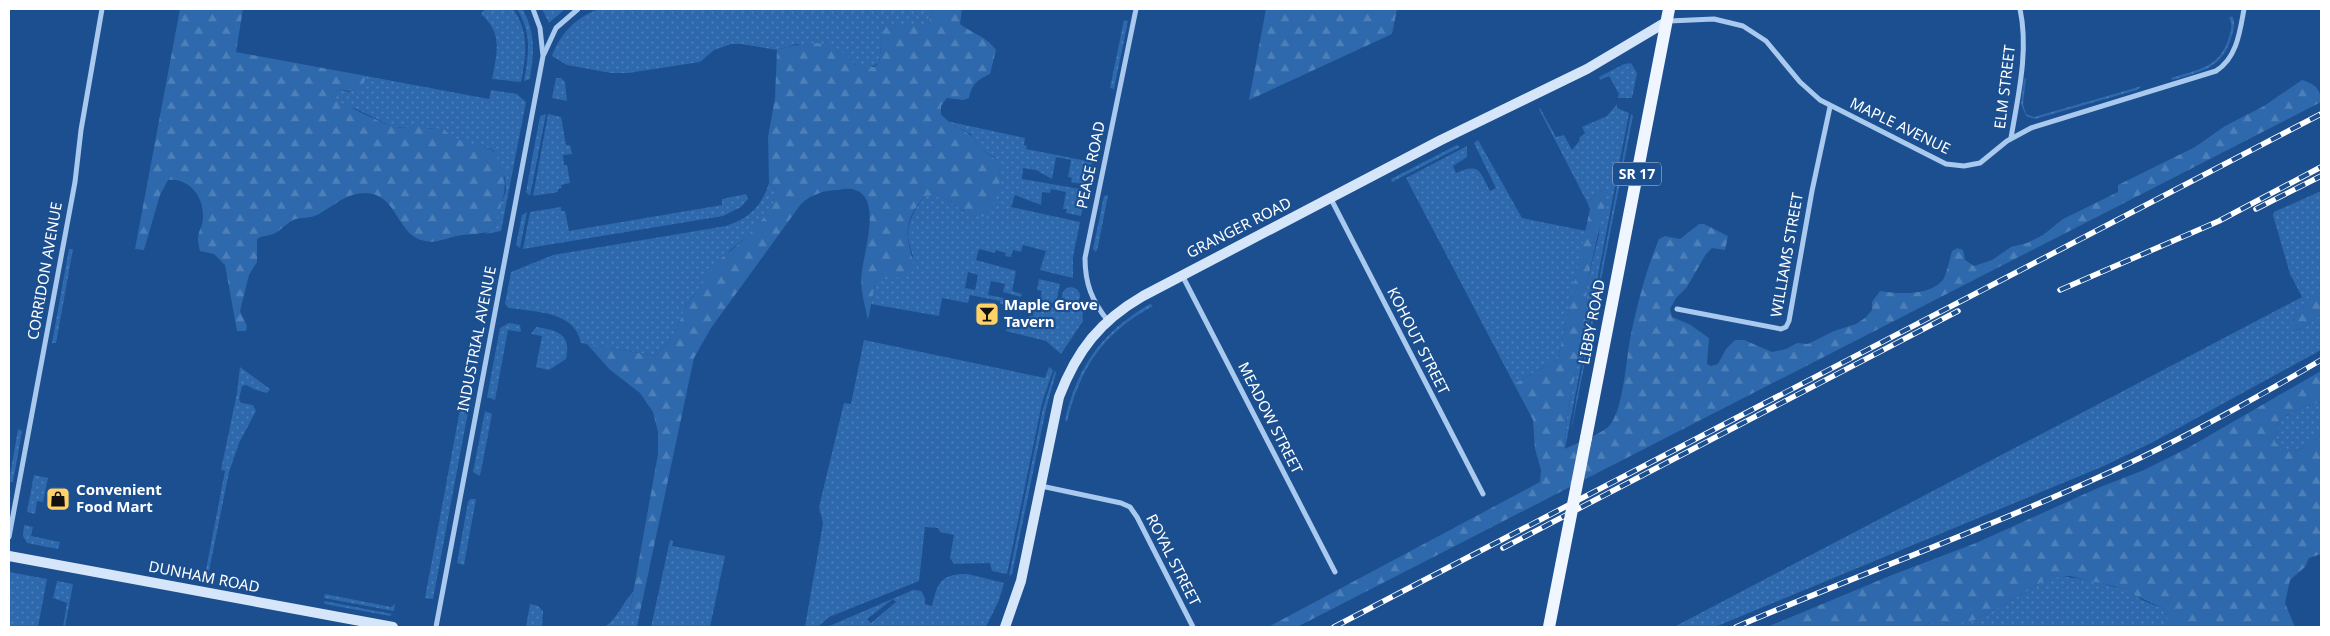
<svg xmlns="http://www.w3.org/2000/svg" width="2330" height="636" viewBox="0 0 2330 636" font-family="'Noto Sans',sans-serif">
<style>
.grass{fill:url(#grass-dots);fill-rule:evenodd}
.forest{fill:url(#forest-firs)}
.lines{fill:none;stroke-linecap:round;stroke-linejoin:round}
.street{stroke:#a9c9ee;stroke-width:5}
.secondary{stroke:#d6e6fa;stroke-width:10}
.primary{stroke:#f0f6ff;stroke-width:12}
.rail-casing{stroke:#fff;stroke-width:5.5}
.rail{stroke:#1b4f8f;stroke-width:4;stroke-dasharray:11;stroke-linecap:butt}
.primary-bridge{stroke:#f0f6ff;stroke-width:12}
.labels{text-anchor:middle;stroke-width:4.5;stroke-linejoin:round;paint-order:stroke}
.shield{fill:#1b4f8f;stroke:#bbcadd;stroke-width:1}
.shield-label{font-size:14px;font-weight:bold;fill:#fff}
.street-label{font-size:15px;fill:#fff;stroke:#1b4f8f}
.poi-label{font-size:15px;font-weight:bold;fill:#fff;stroke:#1b4f8f;text-anchor:start}
</style>
<defs>
<pattern id="grass-dots" width="8" height="8" patternUnits="userSpaceOnUse" patternTransform="scale(1.25)"><rect width="8" height="8" fill="#2e69ad"/><path d="M2 2h.1M6 6h.1" fill="none" stroke="#4d80b9" stroke-width="1.8" stroke-linecap="round"/></pattern>
<pattern id="forest-firs" width="22" height="20" patternUnits="userSpaceOnUse" patternTransform="scale(1.25)"><rect width="22" height="20" fill="#2e69ad"/><path d="M5 1l3.5 6h-7zM16 11l3.5 6h-7z" fill="#4d80b9"/></pattern>
</defs>
<rect width="100%" height="100%" fill="#1b4f8f"/>
<!-- grass -->
<g class="grass">
<path d="M485 9H513C530 32 526 56 521 82L492 79C497 53 503 33 481 14Z"/>
<path d="M517 9 523 10C536 33 534 54 530 79L524 81C529 54 532 33 517 9Z"/>
<polygon points="542,9 565,9 549,23"/>
<path d="M599 9H932L929 25H888L883 29 879 63 869 68 857 67 845 55 797 44 777 50 741 44H731L714 50 700 62 628 73H611L567 65 552 56C560 34 576 17 599 9Z"/>
<path d="M2232 16C2236 22 2234 28 2232 35 2223 69 2202 71 2172 80L2171 78C2199 69 2220 68 2229 37 2231 30 2233 24 2229 18Z"/>
<polygon points="1124,20 1128,21 1114,89 1110,88"/>
<polygon points="1631,63 1637,73 1632,98 1618,98 1619,94 1609,76 1600,80 1599,77 1624,64"/>
<polygon points="366,76 489,99 491,90 517,94 526,102 501,231 485,234 494,227 506,190 505,178 494,151 488,148 469,145 451,137 440,129 393,127 356,109 339,104 332,97 333,93 339,89 349,92 365,82"/>
<polygon points="556,78 561,78 565,82 567,101 552,98"/>
<polygon points="2026,78 2023,104 2026,114 2034,117 2142,86 2137,90 2035,119 2026,116 2021,104 2024,79"/>
<polygon points="1617,104 1617,108 1629,113 1565,449 1567,414 1585,329 1587,283 1599,235 1602,190 1587,202 1539,109 1540,108 1556,137 1564,135 1572,150 1580,140 1579,138 1585,133 1582,127 1607,116"/>
<polygon points="546,114 530,196 526,192 540,116"/>
<polygon points="548,114 561,117 566,145 570,145 572,154 563,155 564,165 567,165 570,183 561,185 562,188 558,189 558,192 533,196"/>
<polygon points="1631,114 1633,116 1571,433 1576,400"/>
<path d="M946 121 1025 138 1024 145 1027 146 1026 149 1092 162 1087 185 1071 182 1072 178 1068 177 1071 160 1056 157 1052 179 1036 170 1023 168 1022 179 1086 190 1081 216 1066 213 1067 209H1063L1066 192 1051 189 1050 193 1042 192 1041 205 1015 195 1011 207 1080 222 1073 257V278L1040 270 1046 251 1023 245 1021 252 1013 250 1011 257 1005 256 1006 253 996 250 995 253 979 249 976 260 1016 271 1012 291 1022 294 1021 297 1003 292 1005 284 991 281 988 295 1066 310H1074L1082 307 1083 321 1061 354 1046 341 1006 331 1007 322 1036 328 1037 324 1028 322 1029 316H1033L1035 305 1018 301 1016 307 1000 304V301L970 295 968 303 942 298 939 316 871 304 876 279 903 276 913 256C903 230 909 217 925 196 942 194 951 201 964 212L1000 175 998 165 994 157 980 149 971 134ZM968 272 978 275 975 290 965 288Z"/>
<path d="M1478 140 1522 218 1586 231 1558 359 1514 384 1406 178 1467 146V157L1453 166 1456 173C1480 163 1479 170 1490 191L1496 188 1474 143Z"/>
<polygon points="1457,145 1460,147 1392,182 1391,179"/>
<path d="M769 183 778 192 769 213 746 238 730 250 687 304 676 330 656 356 581 343C575 311 535 312 509 308L505 304 511 272 553 255 726 226C749 218 762 206 769 183Z"/>
<polygon points="2321,191 2321,281 2314,301 2292,322 2293,331 2301,328 2321,315 2321,350 2153,442 2104,466 1715,627 1674,627 2302,297 2290,274 2273,215 2274,212"/>
<polygon points="746,194 748,199 741,207 723,216 523,249 530,212 561,207 561,211 565,211 569,231 722,205 722,199"/>
<polygon points="1108,195 1098,247 1096,252 1093,249 1104,196"/>
<polygon points="527,212 520,248 516,245 522,215"/>
<polygon points="69,249 73,249 56,343 52,343"/>
<polygon points="495,265 473,381 471,382 492,268"/>
<polygon points="1039,279 1060,284 1056,303 1040,300 1042,291 1037,290"/>
<circle cx="1071" cy="296" r="9"/>
<path d="M1150 304 1153 306C1103 333 1080 368 1067 422L1065 420C1078 365 1102 332 1150 304Z"/>
<polygon points="509,323 520,325 521,332 508,330 495,400 487,397 500,328"/>
<path d="M536 327C557 330 572 334 566 359L549 370 536 367 542 336 531 334Z"/>
<polygon points="864,340 1045,378 1049,367 1053,370 1042,403 1007,574 992,571 990,563 954,564 950,558 954,535 940,532 938,528 925,527 919,581 829,617 818,627 805,627 823,523 819,507 844,403 851,404"/>
<polygon points="240,367 270,389 267,393 256,390 246,385 242,386 239,399 241,403 253,405 256,411 239,443 229,472 209,571 206,570 225,471 221,470 237,393"/>
<polygon points="1055,370 1056,373 1046,409 1012,574 1009,576 1043,408"/>
<path d="M2321 402V434C2305 448 2293 459 2275 443L2279 420 2301 408Z"/>
<polygon points="461,404 468,412 433,599 425,598"/>
<polygon points="485,411 492,414 480,476 473,472"/>
<polygon points="18,429 22,431 13,482 9,482"/>
<polygon points="34,475 48,478 43,502 37,501 35,514 27,512"/>
<polygon points="470,499 476,499 464,565 457,563 468,502"/>
<polygon points="24,525 33,527 31,536 60,542 58,549 27,543 23,536"/>
<polygon points="670,540 673,541 672,546 725,556 710,627 651,627"/>
<polygon points="9,572 47,579 38,627 9,627"/>
<path d="M968 574 1004 583 999 600 986 627H827L913 590 921 591 925 598V604L932 606C938 581 941 574 968 574ZM893 599 896 602 871 623 867 619Z"/>
<polygon points="2057,576 2092,580 2128,591 2142,600 2162,608 2173,627 1920,627 1931,623 1975,620 2033,588 2046,579"/>
<polygon points="57,581 73,584 65,627 63,627 67,603 53,598"/>
<path d="M633 592 630 609 640 612 637 627H604C616 621 623 602 633 592Z"/>
<polygon points="325,594 391,607 395,604 394,611 324,598"/>
<polygon points="324,601 392,614 390,616 325,604"/>
<polygon points="530,604 538,606 543,611 542,627 526,627"/>
</g>
<!-- forest -->
<g class="forest">
<path d="M180 9H243L236 52 366 76C364 92 351 92 339 89L333 93 332 97C336 101 388 126 395 127 406 129 415 125 426 126L429 129H444C458 147 490 143 497 155 505 171 507 185 502 202 493 236 494 232 463 235 450 236 438 244 425 241 397 237 398 194 366 193 346 193 335 205 319 214 310 219 301 217 293 220 287 223 281 230 275 233 269 236 263 235 257 239V262L249 275 240 311 247 326 246 331H237L225 265 214 254 200 251C194 229 204 231 203 214 203 195 187 177 168 180L160 195 144 250 135 249Z"/>
<path d="M932 9H962L960 24C973 34 986 36 996 50L990 74C977 80 972 84 969 98L963 100 947 98 941 106V114C949 124 959 127 969 134 975 137 976 145 981 149 985 153 990 154 994 158 1007 173 996 202 986 216 959 220 956 193 925 196 917 206 910 214 908 227 904 259 936 279 876 279L868 320C865 305 859 287 862 271 864 252 882 198 855 190 851 188 844 189 839 190 825 190 812 194 801 204L711 328 694 358 640 612 630 610 658 454V432L653 412 640 393 609 369 587 344 656 356 676 330 687 304 693 297 718 261 746 238 768 213 778 192 769 183 768 137 775 98 777 50C796 45 821 38 840 50 846 54 851 62 857 67H874L879 63 883 29 887 25H929Z"/>
<polygon points="1266,9 1397,9 1392,34 1249,100"/>
<path d="M2302 80C2314 84 2321 88 2321 102L1297 627H1268L1540 482 1541 470 1535 449 1533 420 1514 384 1558 359 1590 209 1587 202 1602 190H1605L1607 194 1587 283 1585 329 1567 414 1565 449C1576 443 1600 435 1609 426 1624 410 1626 356 1631 334 1638 302 1646 270 1659 239L1665 236 1680 239 1699 224H1704L1728 236 1725 250 1712 248 1706 254 1687 287 1676 298 1670 309 1672 317 1689 324 1709 338 1707 364 1711 366 1718 364 1726 349 1735 340H1744L1772 352 1786 349 1797 343 1808 344 1834 331 1856 324 1865 318 1872 310V302L1880 291C1899 294 1928 296 1942 281 1946 277 1950 258 1952 251L1957 248 1963 250 1965 260 1974 266 1992 260 2011 247 2027 243 2043 235 2063 219 2118 192V185L2195 147 2225 126 2264 106Z"/>
<polygon points="2321,281 2321,315 2301,328 2292,331 2292,322 2313,301"/>
<path d="M2321 371V402L2301 408 2279 420 2275 442C2292 460 2306 447 2321 434V554L2309 558 2305 567 2290 580 2285 603 2295 627H2173L2162 608 2152 603 2114 586 2070 576 2046 579 2033 588 1975 620 1955 624 1931 623 1920 627H1767L1892 575 1976 543 2100 487 2144 470 2186 449Z"/>
</g>
<g class="lines">
<!-- street -->
<g class="street">
<path d="M1669 21 1714 19 1743 26 1766 41 1800 82 1820 100 1946 164 1964 166 1980 163 2007 141 2031 128 2216 71C2237 58 2240 31 2244 9"/>
<polyline points="544,54 556,28 578,9"/>
<path d="M2011 138C2018 96 2029 51 2020 9"/>
<polyline points="1331,199 1483,494"/>
<polyline points="1182,275 1335,572"/>
<polyline points="1677,309 1781,329 1786,327 1789,321 1812,191 1830,107"/>
<path d="M1108 321C1092 301 1085 284 1085 258L1136 9"/>
<polyline points="1041,486 1121,503 1130,507 1137,517 1193,627"/>
<polyline points="9,537 75,182 81,130 102,9"/>
<polyline points="436,627 543,56 540,28 533,9"/>
</g>
<!-- secondary -->
<g class="secondary">
<polyline points="9,556 393,627"/>
<path d="M1005 627 1021 581 1059 397C1077 350 1100 321 1143 296L1441 140 1587 69 1666 22"/>
</g>
<!-- primary -->
<polyline class="primary" points="1586,438 1669,9"/>
<!-- rail casing -->
<g class="rail-casing">
<g id="rail">
<polyline points="2256,209 2321,176"/>
<polyline points="2060,290 2219,221 2321,167"/>
<polyline points="1503,548 1958,311"/>
<polyline points="1334,627 2321,114"/>
<path d="M1736 627C1855 576 1978 532 2097 478 2174 444 2248 403 2321 360"/>
</g>
</g>
<!-- rail -->
<use href="#rail" class="rail"/>
<!-- primary-bridge -->
<polyline class="primary-bridge" points="1549,627 1586,438"/>
</g>
<!-- icons -->
<defs>
<g id="bar-square" transform="scale(1.25)"><rect x="-9" y="-9" width="18" height="18" rx="4" fill="#ffd166" stroke="#1b4f8f"/><path d="M-6-5H6L.8 .8V4.5H3.5V6h-7V4.5H-.8V.8Z" fill="#111"/></g>
<g id="shop-square" transform="scale(1.25)"><rect x="-9" y="-9" width="18" height="18" rx="4" fill="#ffd166" stroke="#1b4f8f"/><path d="M-5-2.5h2.3a2.7 3.5 0 0 1 5.4 0H5L5.5 6h-11ZM-1.5-2.5h3a1.5 2.3 0 0 0-3 0Z" fill="#111"/></g>
</defs>
<g fill-rule="evenodd">
<use href="#bar-square" x="987" y="314"/>
<use href="#shop-square" x="58" y="499"/>
</g>
<g class="labels">
<!-- shield labels -->
<rect class="shield" x="1613" y="162.5" width="48" height="23" rx="4"/>
<g class="shield-label">
<text x="1637" y="179">SR 17</text>
</g>
<!-- street labels -->
<g class="street-label">
<text transform="translate(2005 87) rotate(-83)" y="5">ELM STREET</text>
<text transform="translate(1900 126) rotate(26)" y="5">MAPLE AVENUE</text>
<text transform="translate(1091 165) rotate(-78)" y="5">PEASE ROAD</text>
<text transform="translate(1239 228) rotate(-27)" y="5">GRANGER ROAD</text>
<text transform="translate(1787 255) rotate(-80)" y="5">WILLIAMS STREET</text>
<text transform="translate(45 271) rotate(-80)" y="5">CORRIDON AVENUE</text>
<text transform="translate(1592 322) rotate(-79)" y="5">LIBBY ROAD</text>
<text transform="translate(477 339) rotate(-79)" y="5">INDUSTRIAL AVENUE</text>
<text transform="translate(1418 341) rotate(63)" y="5">KOHOUT STREET</text>
<text transform="translate(1270 418) rotate(63)" y="5">MEADOW STREET</text>
<text transform="translate(1173 560) rotate(63)" y="5">ROYAL STREET</text>
<text transform="translate(204 577) rotate(11)" y="5">DUNHAM ROAD</text>
</g>
<!-- poi labels -->
<g class="poi-label">
<text x="1004" y="310">Maple Grove<tspan x="1004" dy="17">Tavern</tspan></text>
<text x="76" y="495">Convenient<tspan x="76" dy="17">Food Mart</tspan></text>
</g>
</g>
<!-- border -->
<rect width="2330" height="636" fill="none" stroke="#ffffff" stroke-width="20"/>
</svg>
